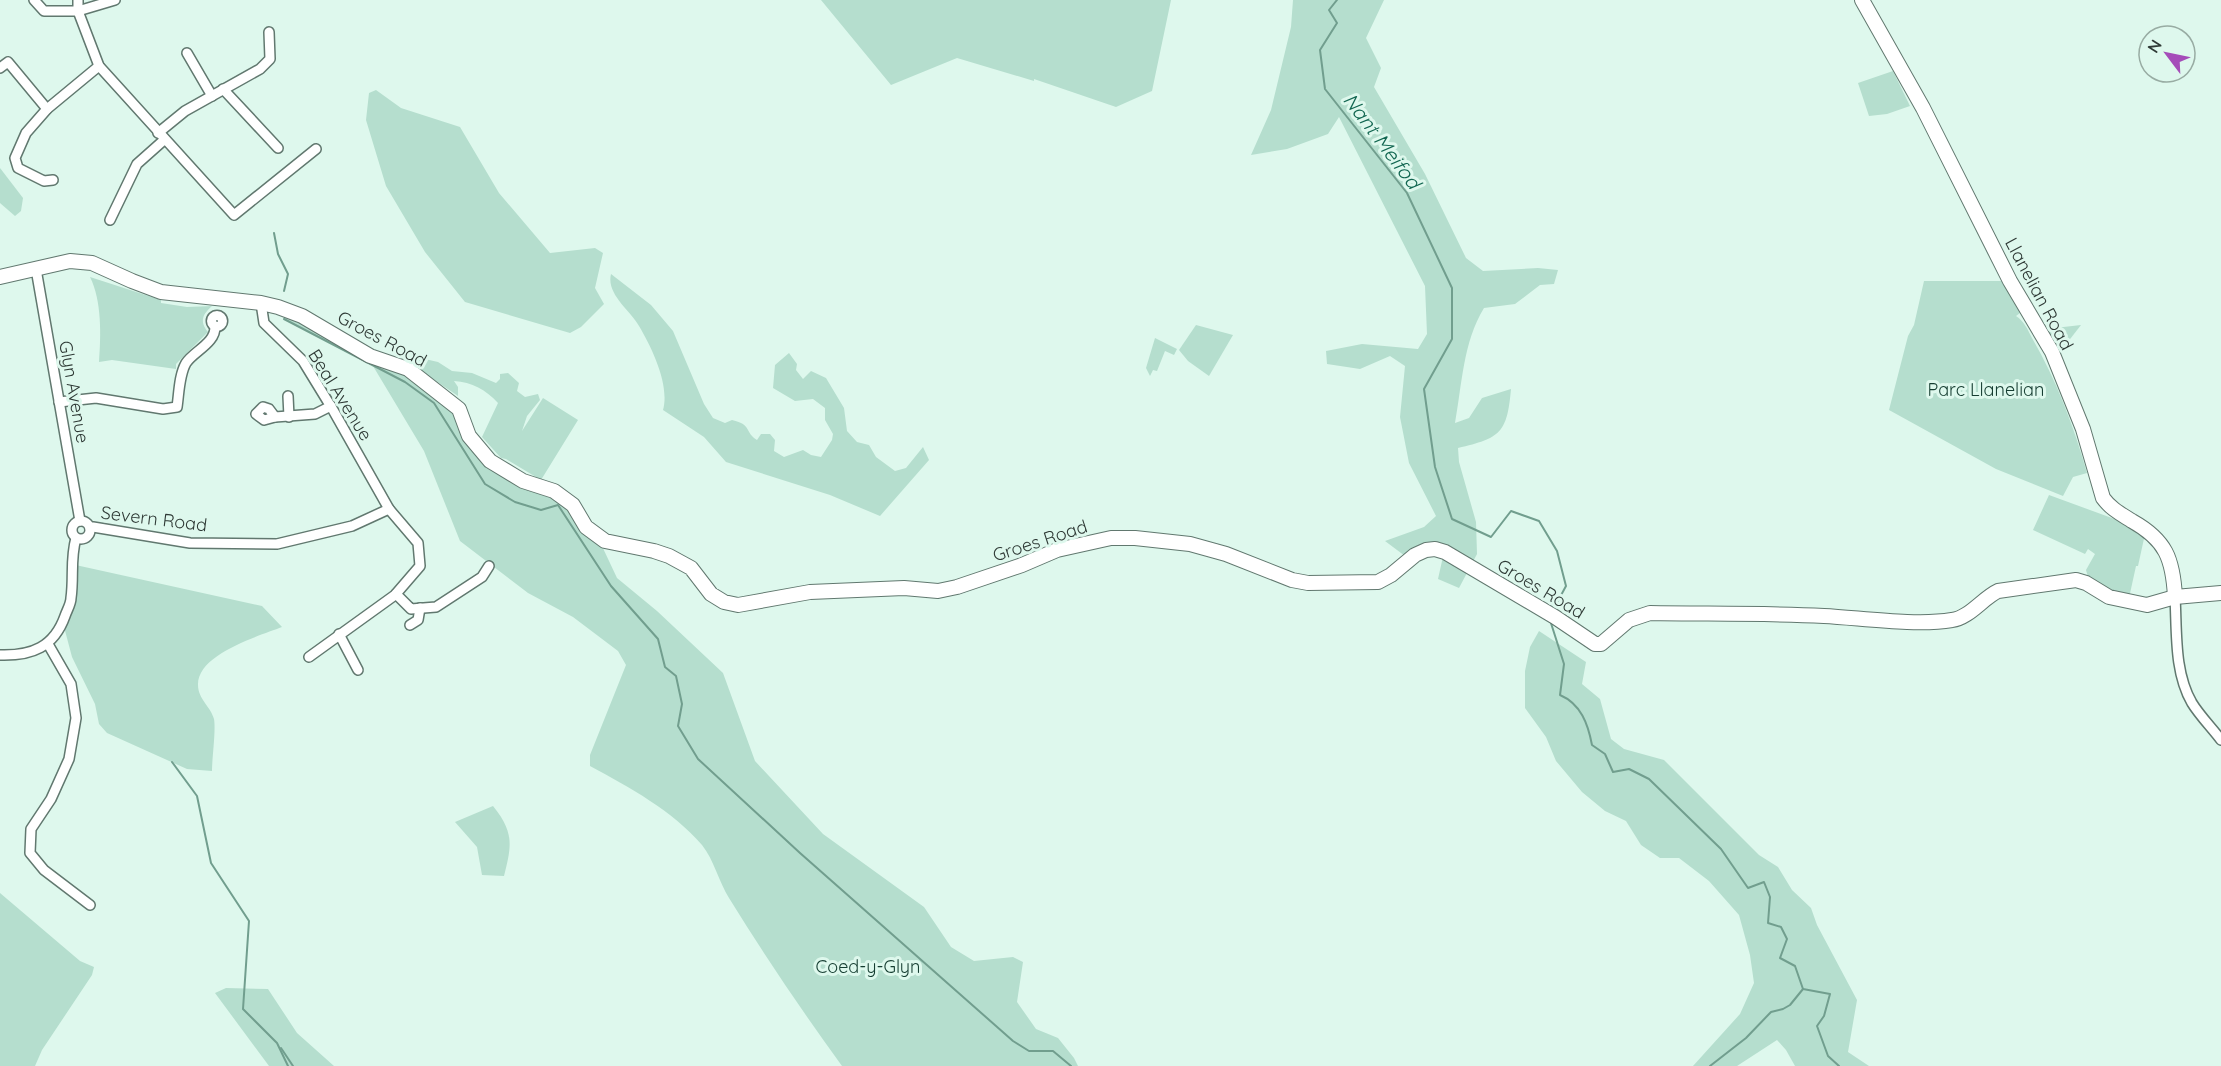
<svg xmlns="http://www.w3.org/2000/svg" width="2221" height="1066" viewBox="0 0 2221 1066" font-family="Quicksand,sans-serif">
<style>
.green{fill:#b5dece}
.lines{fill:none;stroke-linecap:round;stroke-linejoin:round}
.stream{stroke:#719e8e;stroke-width:2}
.street-casing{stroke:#61786f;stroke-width:12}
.secondary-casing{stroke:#61786f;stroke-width:16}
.street{stroke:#fff;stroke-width:9}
.secondary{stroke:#fff;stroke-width:14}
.labels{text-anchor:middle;stroke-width:6;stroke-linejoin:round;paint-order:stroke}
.street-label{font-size:18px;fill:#2e3935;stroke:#def8ed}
.park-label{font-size:18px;fill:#153d31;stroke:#def8ed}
.water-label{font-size:20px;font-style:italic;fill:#116650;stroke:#def8ed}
</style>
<rect width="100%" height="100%" fill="#def8ed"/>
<!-- green -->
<g class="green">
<polygon points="821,0 1171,0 1152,91 1116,107 1034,79 1034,81 957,58 891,85"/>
<path d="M1293 0H1384L1366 38 1381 68 1374 87 1425 174 1466 258 1483 271 1538 268 1558 270 1554 284 1540 285 1515 304 1484 308C1463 342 1462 385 1455 423L1469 418 1482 398 1511 389C1507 433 1501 438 1458 448L1459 462 1476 522 1477 554 1459 588 1438 579 1444 552 1409 559 1385 541 1424 527 1436 516 1409 463 1400 417 1405 366 1390 356 1360 369 1327 364 1326 351 1362 344 1418 349 1427 334 1425 286 1339 117 1328 134 1287 149 1251 155 1271 110 1291 27Z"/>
<polygon points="1893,71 1910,106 1887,114 1869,116 1858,83"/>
<polygon points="376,90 401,108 460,127 499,193 550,253 595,248 603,253 595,288 604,304 581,327 570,333 465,302 425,252 386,186 366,120 369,93"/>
<polygon points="0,168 23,198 21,211 15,216 0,203"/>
<path d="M611 274 651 305 673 331 704 404 713 418 725 423 732 420C753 425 744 432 757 440L761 434H770L775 440 774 451 784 457 803 450 811 455 821 457 832 440 833 434 825 420V408L813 399 795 401 773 388 775 365 789 353 797 364 796 370 803 379 811 371 826 378 844 408 847 431 857 442 869 445 876 457 895 471 906 468 923 447 929 460 880 516 830 495 726 462 704 437 663 410C670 385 652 348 639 326 630 310 606 294 611 274Z"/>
<path d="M90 277 161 300V303L187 307 212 306C203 314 199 321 208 332L176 364V369L112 360 99 362C101 336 102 301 90 277Z"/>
<path d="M1924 281H2003L2004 283 2020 313 2016 316C2024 321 2028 330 2032 338 2057 381 2074 427 2087 473L2073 477 2063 496 1996 469 1889 410 1908 336 1914 325Z"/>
<path d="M284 313 407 374 454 410 465 436 569 507 601 544 617 578 657 611 723 673 755 761 823 834 924 907 951 947 974 961 1013 957 1023 962 1017 1002 1036 1029 1058 1038 1074 1058 1078 1066H842C802 1011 765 956 729 898 719 882 714 860 702 845 673 811 629 787 590 766V755L626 665 618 651 573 617 528 593 460 541 424 451 373 366 284 319Z"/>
<polygon points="1196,325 1233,335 1209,376 1188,361 1179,350"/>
<polygon points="2081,325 2060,352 2046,329"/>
<polygon points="1155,338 1177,349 1174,355 1165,351 1157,371 1153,370 1150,376 1146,368"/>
<path d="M416 357 438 362 452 371 472 373 496 383 500 379V374L508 373 519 383 517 391 525 397 538 394 540 400 527 416 522 431 543 398 578 420 541 480 506 459 501 458 482 437 498 403C486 390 472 382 454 381L458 387V396L414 366Z"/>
<polygon points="2049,495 2120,521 2145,534 2138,566 2136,566 2129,598 2122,598 2088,577 2086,570 2095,554 2088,549 2085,554 2033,530"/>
<path d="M71 564 262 606 282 627C259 636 197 654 198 685 198 699 211 707 214 719 216 730 212 758 212 771L187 769 107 733 99 724 95 704 72 657 63 623 71 599Z"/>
<polygon points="1539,631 1586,662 1582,684 1600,699 1611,739 1624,749 1664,760 1759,855 1778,867 1792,890 1811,908 1817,925 1857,1000 1848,1052 1869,1066 1795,1066 1786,1050 1777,1040 1737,1066 1693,1066 1740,1014 1754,983 1750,955 1739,915 1709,881 1679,858 1660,858 1641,845 1626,821 1605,811 1582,792 1556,761 1546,737 1525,708 1525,671 1530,647"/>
<path d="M493 806C514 832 512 845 504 876L482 875 477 847 455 822Z"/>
<polygon points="0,893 80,961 94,967 92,975 42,1050 35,1066 0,1066"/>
<polygon points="226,988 268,989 297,1033 334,1066 269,1066 215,993"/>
</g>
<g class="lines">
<!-- stream -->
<g class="stream">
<polyline points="1337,0 1329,10 1337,23 1320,50 1325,89 1407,193 1452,288 1452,339 1424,389 1435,467 1452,519 1491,537 1511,511 1539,521 1557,551 1566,586 1553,610"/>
<polyline points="274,233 278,254 288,274 284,291"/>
<polyline points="284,319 405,382 434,403 485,484 515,502 541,510 558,505 611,586 658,639 665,667 676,676 682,704 678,726 698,759 800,853 1013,1041 1029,1051 1053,1051 1071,1066"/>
<path d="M1550 620 1564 664 1560 695C1581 704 1588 724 1592 745L1605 754 1613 772 1629 769 1649 779 1721 849 1748 888 1764 882 1770 897 1768 923 1781 927 1787 939 1780 958 1795 966 1803 989 1830 994 1824 1016 1817 1026 1828 1056 1839 1066"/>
<polyline points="172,762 197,796 211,863 249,921 243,1009 277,1043 288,1066"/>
<polyline points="281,1048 293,1066"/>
<polyline points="1710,1066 1746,1038 1771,1012 1783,1009 1790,1005 1803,989"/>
</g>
<!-- street casing -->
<g class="street-casing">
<g id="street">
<polyline points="34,0 44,11 78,11 115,0"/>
<polyline points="78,0 78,11 99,66 234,215 316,149"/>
<polyline points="187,53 212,96"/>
<polyline points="0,68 8,62 47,109"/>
<polyline points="223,89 278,148"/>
<polyline points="158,133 185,111 260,69 270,59 269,32"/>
<polyline points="53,180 44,181 18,168 15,158 26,133 47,109 99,66"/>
<polyline points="110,220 137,164 164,140"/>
<polyline points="36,269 80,521"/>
<polyline points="261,303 264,323 303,361 333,410 389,509 418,543 420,566 395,595 309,657"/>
<circle cx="217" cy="321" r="5.5"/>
<polyline points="288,396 289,417"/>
<path d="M59 402 96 398 163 409 177 407C179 394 179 375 186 363 194 351 216 343 215 326"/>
<polygon points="263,407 269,409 275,417 264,420 256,414"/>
<polyline points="275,417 315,414 331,406"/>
<circle cx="81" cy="530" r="9"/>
<polyline points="90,528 93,527 190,543 277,544 352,526 389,509"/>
<polyline points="396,594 411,609 436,607 482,577 489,566"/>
<path d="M2175 597C2177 632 2174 672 2192 703 2200 716 2212 728 2221 740"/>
<polyline points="410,625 418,620 420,608"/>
<polyline points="339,634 358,670"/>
<polyline points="48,644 71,684 76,718 69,759 51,799 31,829 30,853 44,870 90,905"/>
<path d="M0 655C32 656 54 647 65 616 67 610 71 604 71 598 74 577 70 559 76 538"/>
</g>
</g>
<!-- secondary casing -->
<g class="secondary-casing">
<g id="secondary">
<path d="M1862 0 1923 108 2010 281 2052 352 2083 429 2103 498C2111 509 2121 514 2132 521 2166 540 2173 559 2175 597"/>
<path d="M0 277 70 261 92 263 132 281 161 292 261 303 278 307 302 316 370 356 408 369 459 409 469 436 490 461 523 481 554 491 573 505 586 527 605 541 654 551 669 556 691 568 711 594 724 602 738 605 810 592 904 588 938 591 957 587 1022 565 1057 550 1111 538H1135L1190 544 1226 554 1292 580 1308 583 1378 582 1391 575 1415 555 1426 550 1435 549 1445 552 1555 617 1595 644H1601L1629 620 1650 613C1708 614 1766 613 1824 616 1862 618 1916 626 1952 620 1969 618 1983 598 1998 591L2076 580 2086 583 2109 597 2147 605 2175 597 2221 593"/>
</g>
</g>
<!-- street -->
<use href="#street" class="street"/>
<!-- secondary -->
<use href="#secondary" class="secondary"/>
</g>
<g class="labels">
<!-- street labels -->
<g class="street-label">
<text transform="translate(2039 294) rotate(62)" y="6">Llanelian Road</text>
<text transform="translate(382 339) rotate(28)" y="6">Groes Road</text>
<text transform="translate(74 392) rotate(80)" y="6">Glyn Avenue</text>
<text transform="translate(340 395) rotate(58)" y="6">Beal Avenue</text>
<text transform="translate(154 519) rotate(7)" y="6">Severn Road</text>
<text transform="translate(1040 541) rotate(-18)" y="6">Groes Road</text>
<text transform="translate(1541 589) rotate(31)" y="6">Groes Road</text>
</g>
<!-- park labels -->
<g class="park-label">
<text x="1986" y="396">Parc Llanelian</text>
<text x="868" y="973">Coed-y-Glyn</text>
</g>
<!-- water labels -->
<g class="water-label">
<text transform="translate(1382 141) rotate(53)" y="7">Nant Meifod</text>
</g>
</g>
<!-- north arrow -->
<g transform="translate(2167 54) rotate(302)"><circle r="28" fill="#def8ed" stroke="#98aca3" stroke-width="1.5"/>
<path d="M0-4.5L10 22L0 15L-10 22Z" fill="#a54cb9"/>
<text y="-9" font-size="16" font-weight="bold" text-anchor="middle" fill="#2e3935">N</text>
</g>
</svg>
